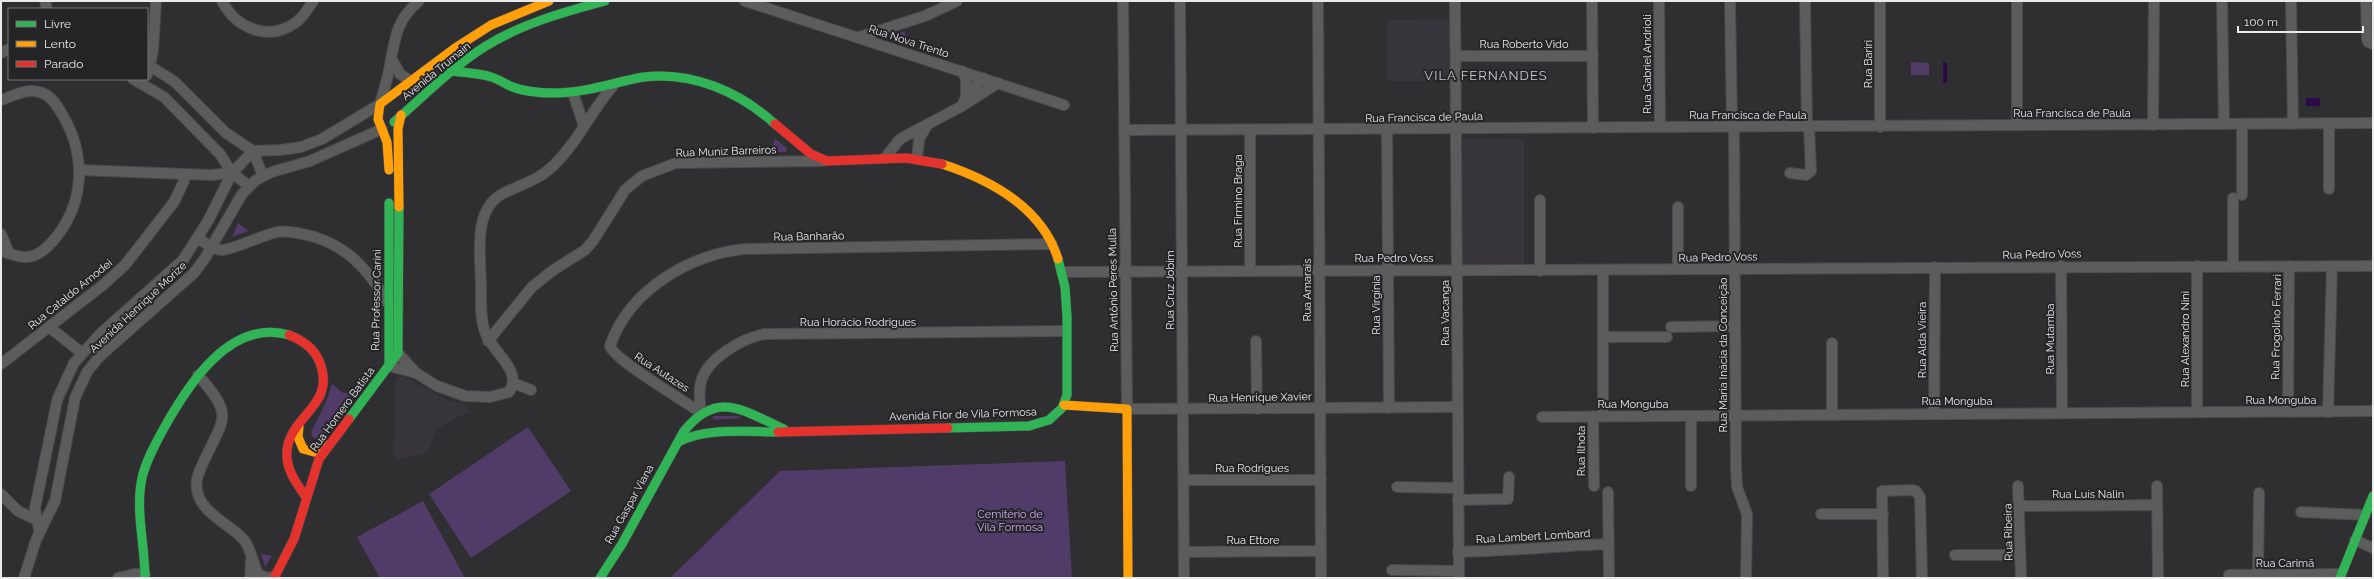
<svg xmlns="http://www.w3.org/2000/svg" width="2374" height="579" viewBox="0 0 2374 579" font-family="Raleway,sans-serif">
<style>
.built{fill:#38343c}
.green{fill:#503b69}
.water{fill:#2a0b45}
.lines{fill:none;stroke-linecap:round;stroke-linejoin:round}
.street-casing{stroke:#4a494b;stroke-width:12}
.fast-casing{stroke:#4a494b;stroke-width:10}
.slow-casing{stroke:#4a494b;stroke-width:10}
.jam-casing{stroke:#4a494b;stroke-width:10}
.street{stroke:#5c5c5d;stroke-width:10}
.fast{stroke:#30b455;stroke-width:9}
.slow{stroke:#ff9f0a;stroke-width:9}
.jam{stroke:#e5322d;stroke-width:9}
.labels{text-anchor:middle;stroke-width:4;stroke-linejoin:round;paint-order:stroke}
.street-label{font-size:11px;fill:#eae9ec;stroke:#252427}
.park-label{font-size:11px;fill:#ceadf9;stroke:#252427}
.quarter-label{font-size:13px;letter-spacing:1px;fill:#cbc9ce;stroke:#252427}
</style>
<rect width="100%" height="100%" fill="#2f2e30"/>
<!-- built -->
<g class="built">
<polygon points="1449,19 1449,81 1387,81 1387,20"/>
<polygon points="1465,139 1524,139 1524,264 1463,264 1462,142"/>
<polygon points="400,377 405,377 450,401 464,403 469,412 438,428 426,454 397,459 392,453 395,429 395,380"/>
</g>
<!-- green -->
<g class="green">
<polygon points="905,31 905,40 888,35"/>
<polygon points="1911,62 1929,63 1929,75 1911,75"/>
<polygon points="775,139 787,148 786,152 770,152"/>
<polygon points="238,223 249,231 232,237"/>
<polygon points="332,384 343,393 358,393 322,438 317,440 312,436 311,432 326,402"/>
<polygon points="713,416 739,416 741,418 715,420 712,418"/>
<polygon points="528,427 571,491 471,558 429,494"/>
<polygon points="1065,461 1072,578 670,578 780,471"/>
<polygon points="423,501 465,578 380,578 357,537"/>
<polygon points="261,554 272,556 265,567"/>
</g>
<!-- water -->
<g class="water">
<polygon points="1943,62 1947,63 1947,83 1943,83"/>
<rect x="2306" y="98" width="14" height="8"/>
</g>
<g class="lines">
<!-- street casing -->
<g class="street-casing">
<g id="street">
<polyline points="45,1 47,9"/>
<path d="M222 1C236 28 268 42 295 23 303 18 308 9 313 1"/>
<polyline points="745,1 1064,105"/>
<polyline points="1123,1 1127,409 1457,407"/>
<polyline points="1180,1 1184,578"/>
<polyline points="1318,1 1321,578"/>
<polyline points="1455,1 1459,578"/>
<polyline points="1592,1 1593,128"/>
<polyline points="1659,1 1660,127"/>
<polyline points="1730,1 1732,127"/>
<polyline points="1805,1 1807,127"/>
<polyline points="1880,1 1880,127"/>
<polyline points="2017,1 2017,125"/>
<polyline points="2222,1 2224,124"/>
<polyline points="2291,1 2293,124"/>
<polyline points="2366,1 2367,38 2368,42 2373,44"/>
<polyline points="859,37 925,16 957,1"/>
<polyline points="1,53 9,49"/>
<polyline points="1456,56 1593,56"/>
<polyline points="391,58 400,74 411,81"/>
<path d="M147 64 175 82 226 133 253 151 280 150 301 147 322 139 380 104C383 93 387 81 389 70 395 42 394 22 419 1"/>
<polyline points="962,71 966,79 966,97"/>
<polyline points="147,75 153,51 156,1"/>
<polyline points="133,79 164,97 220,154 232,173 249,186"/>
<polyline points="573,93 584,126"/>
<path d="M1 100C13 96 26 88 39 92 50 94 57 105 62 114 87 156 85 204 53 241 46 249 35 258 24 257 17 257 8 253 1 251"/>
<polyline points="962,106 966,97 983,78"/>
<polyline points="2242,124 2242,195"/>
<polyline points="2329,124 2329,189"/>
<polyline points="2153,125 2154,1"/>
<polyline points="1734,127 1736,469 1737,487 1747,514 1746,578"/>
<polyline points="1124,130 2373,123"/>
<polyline points="1250,130 1250,271"/>
<polyline points="1387,130 1389,408"/>
<polyline points="253,151 263,176"/>
<polyline points="885,158 900,139 962,106 998,83"/>
<polyline points="917,159 919,139 928,124"/>
<polyline points="80,170 211,175 232,173"/>
<polyline points="1790,173 1806,175 1811,171 1809,127"/>
<polyline points="1,234 9,253"/>
<path d="M198 238C205 243 213 250 222 250 232 250 263 235 277 232 286 230 298 233 307 235 346 244 369 270 388 303"/>
<polyline points="2061,266 2062,412"/>
<polyline points="2233,266 2233,198"/>
<polyline points="1678,269 1678,207"/>
<polyline points="1603,270 1603,416"/>
<polyline points="1540,271 1540,200"/>
<polyline points="1062,272 2373,266"/>
<polyline points="49,327 82,353"/>
<polyline points="1671,327 1735,326"/>
<polyline points="1603,337 1667,337"/>
<polyline points="488,341 532,287 552,271 585,250 593,241 625,190 642,176 676,163 824,161"/>
<polyline points="1256,341 1257,409"/>
<polyline points="398,353 416,373"/>
<polyline points="1,364 103,285 125,265 174,202 184,181 184,174"/>
<path d="M389 366 416 373 437 386 465 396 490 397 509 392C524 371 491 351 485 332 480 318 481 302 481 287 481 256 471 207 506 192 523 184 540 179 553 166 578 142 591 111 613 86"/>
<path d="M198 375C235 417 224 417 203 463 199 472 195 480 197 490 201 514 229 523 244 540 251 549 253 563 258 574L267 578 275 576"/>
<polyline points="513,383 531,390"/>
<polyline points="2197,412 2197,266"/>
<polyline points="2288,412 2289,266"/>
<polyline points="2328,412 2332,266"/>
<path d="M701 413C685 401 614 360 610 346 629 290 689 255 744 249L1052 244"/>
<path d="M701 413C700 403 698 392 701 382 707 358 743 338 765 334L1065 331"/>
<polyline points="1934,413 1935,267"/>
<polyline points="1832,414 1832,343"/>
<polyline points="1593,416 1594,486"/>
<polyline points="1691,416 1691,486"/>
<polyline points="1542,417 2373,411"/>
<polyline points="1184,480 1321,480"/>
<polyline points="2018,486 2021,578"/>
<polyline points="2157,486 2158,578"/>
<polyline points="1397,487 1458,488"/>
<polyline points="1608,492 1609,578"/>
<polyline points="1,494 18,511 41,522"/>
<polyline points="1458,500 1508,499 1509,477"/>
<polyline points="2019,506 2157,505"/>
<polyline points="2301,512 2365,515"/>
<polyline points="1821,514 1883,514"/>
<polyline points="39,530 35,508 53,421 57,400 74,363 100,334 183,260 208,221 232,173 253,151"/>
<polyline points="2355,540 2373,548"/>
<polyline points="1184,552 1321,551"/>
<path d="M1458 552C1509 551 1558 546 1609 544"/>
<polyline points="1955,555 2020,555"/>
<polyline points="1392,570 1459,571"/>
<polyline points="2229,575 2341,574"/>
<polyline points="2258,575 2259,493"/>
<polyline points="24,578 36,540 55,501 75,398 87,372 99,357 194,273 205,258 242,194 256,180 272,172 310,161 382,129"/>
<polyline points="118,578 134,574 145,574"/>
<polyline points="250,578 251,561"/>
<polyline points="1883,578 1882,491 1912,490 1916,491 1920,497 1922,578"/>
</g>
</g>
<!-- fast casing -->
<g class="fast-casing">
<g id="fast">
<path d="M452 71C465 73 479 73 491 77 498 79 504 83 510 86 524 92 540 93 555 93 586 93 614 82 644 77 692 71 740 92 775 124"/>
<path d="M394 122C424 96 452 67 486 46 521 24 564 12 605 1"/>
<polyline points="389,203 389,366"/>
<polyline points="349,419 398,353 399,207"/>
<polyline points="948,428 1029,426 1049,420 1062,408 1067,395 1067,317 1065,287 1058,259"/>
<path d="M678 442C707 427 746 432 778 432"/>
<path d="M145 578C145 545 135 510 142 478 146 460 156 443 164 428 188 385 230 318 289 335"/>
<path d="M600 578 622 544 684 431C718 389 743 411 784 429"/>
<polyline points="2340,578 2373,496"/>
</g>
</g>
<!-- slow casing -->
<g class="slow-casing">
<g id="slow">
<path d="M942 164C991 180 1042 207 1058 259"/>
<polyline points="389,170 387,142 378,119 380,104 455,48 491,25 549,1"/>
<polyline points="399,207 398,129 401,115"/>
<polyline points="1064,405 1127,409 1128,578"/>
<polyline points="299,426 298,437 303,449 314,452 330,444"/>
</g>
</g>
<!-- jam casing -->
<g class="jam-casing">
<g id="jam">
<polyline points="775,124 811,154 827,161 906,158 942,164"/>
<path d="M289 335C302 340 315 349 320 363 336 405 291 415 287 450 285 468 296 483 306 497"/>
<polyline points="778,432 948,428"/>
<polyline points="274,578 294,539 319,459 349,419"/>
</g>
</g>
<!-- street -->
<use href="#street" class="street"/>
<!-- fast -->
<use href="#fast" class="fast"/>
<!-- slow -->
<use href="#slow" class="slow"/>
<!-- jam -->
<use href="#jam" class="jam"/>
</g>
<g class="labels">
<!-- street labels -->
<g class="street-label">
<text transform="translate(909 41) rotate(18)" y="4">Rua Nova Trento</text>
<text x="1524" y="48">Rua Roberto Vido</text>
<text transform="translate(1647 64) rotate(-90)" y="4">Rua Gabriel Andrioli</text>
<text transform="translate(1868 64) rotate(-90)" y="4">Rua Bariri</text>
<text transform="translate(436 71) rotate(-39)" y="4">Avenida Trumain</text>
<text x="2072" y="117">Rua Francisca de Paula</text>
<text x="1748" y="119">Rua Francisca de Paula</text>
<text transform="translate(1424 117) rotate(-1)" y="4">Rua Francisca de Paula</text>
<text transform="translate(726 151) rotate(-2)" y="4">Rua Muniz Barreiros</text>
<text transform="translate(1238 201) rotate(-90)" y="4">Rua Firmino Braga</text>
<text transform="translate(809 236) rotate(-1)" y="4">Rua Banharão</text>
<text transform="translate(2042 254) rotate(-1)" y="4">Rua Pedro Voss</text>
<text transform="translate(1718 257) rotate(-1)" y="4">Rua Pedro Voss</text>
<text x="1394" y="262">Rua Pedro Voss</text>
<text transform="translate(1113 290) rotate(-91)" y="4">Rua Antônio Peres Mulla</text>
<text transform="translate(1170 290) rotate(-90)" y="4">Rua Cruz Jobim</text>
<text transform="translate(1307 290) rotate(-90)" y="4">Rua Amarais</text>
<text transform="translate(70 294) rotate(-39)" y="4">Rua Cataldo Amodei</text>
<text transform="translate(376 300) rotate(-89)" y="4">Rua Professor Carini</text>
<text transform="translate(1376 305) rotate(-90)" y="4">Rua Virgínia</text>
<text transform="translate(138 307) rotate(-43)" y="4">Avenida Henrique Morize</text>
<text transform="translate(1445 313) rotate(-90)" y="4">Rua Vacanga</text>
<text x="858" y="326">Rua Horácio Rodrigues</text>
<text transform="translate(2276 327) rotate(-89)" y="4">Rua Frogolino Ferrari</text>
<text transform="translate(2050 339) rotate(-90)" y="4">Rua Mutamba</text>
<text transform="translate(2185 339) rotate(-90)" y="4">Rua Alexandro Nini</text>
<text transform="translate(1922 340) rotate(-90)" y="4">Rua Alda Vieira</text>
<text transform="translate(1723 355) rotate(-90)" y="4">Rua Maria Inácia da Conceição</text>
<text transform="translate(662 372) rotate(33)" y="4">Rua Autazes</text>
<text transform="translate(1260 397) rotate(-1)" y="4">Rua Henrique Xavier</text>
<text x="2281" y="404">Rua Monguba</text>
<text x="1957" y="405">Rua Monguba</text>
<text x="1633" y="408">Rua Monguba</text>
<text transform="translate(342 409) rotate(-54)" y="4">Rua Homero Batista</text>
<text transform="translate(963 414) rotate(-2)" y="4">Avenida Flor de Vila Formosa</text>
<text transform="translate(1581 451) rotate(-90)" y="4">Rua Ilhota</text>
<text x="1252" y="472">Rua Rodrigues</text>
<text x="2088" y="498">Rua Luís Nalin</text>
<text transform="translate(629 504) rotate(-61)" y="4">Rua Gaspar Viana</text>
<text transform="translate(2008 532) rotate(-91)" y="4">Rua Ribeira</text>
<text transform="translate(1533 536) rotate(-3)" y="4">Rua Lambert Lombard</text>
<text x="1253" y="544">Rua Ettore</text>
<text x="2285" y="567">Rua Carimã</text>
</g>
<!-- park labels -->
<g class="park-label">
<text x="1010" y="518">Cemitério de<tspan x="1010" dy="13">Vila Formosa</tspan></text>
</g>
<!-- quarter labels -->
<g class="quarter-label">
<text x="1486" y="80">VILA FERNANDES</text>
</g>
</g>
<!-- border -->
<rect width="2374" height="579" fill="none" stroke="#eae9ec" stroke-width="4"/>
<!-- legend -->
<rect x="8" y="8" width="140" height="72" fill="#252427" stroke="#747376"/>
<rect x="16" y="21" width="20" height="6" fill="#30b455" stroke="#747376"/>
<text x="44" y="28" font-size="12" fill="#eae9ec">Livre</text>
<rect x="16" y="41" width="20" height="6" fill="#ff9f0a" stroke="#747376"/>
<text x="44" y="48" font-size="12" fill="#eae9ec">Lento</text>
<rect x="16" y="61" width="20" height="6" fill="#e5322d" stroke="#747376"/>
<text x="44" y="68" font-size="12" fill="#eae9ec">Parado</text>
<!-- scale -->
<path d="M2238 26v6h125v-6" fill="none" stroke="#eae9ec" stroke-width="2"/>
<text x="2244" y="26" font-size="12" fill="#eae9ec" stroke="#252427" stroke-width="3" paint-order="stroke">100 m</text>
</svg>
